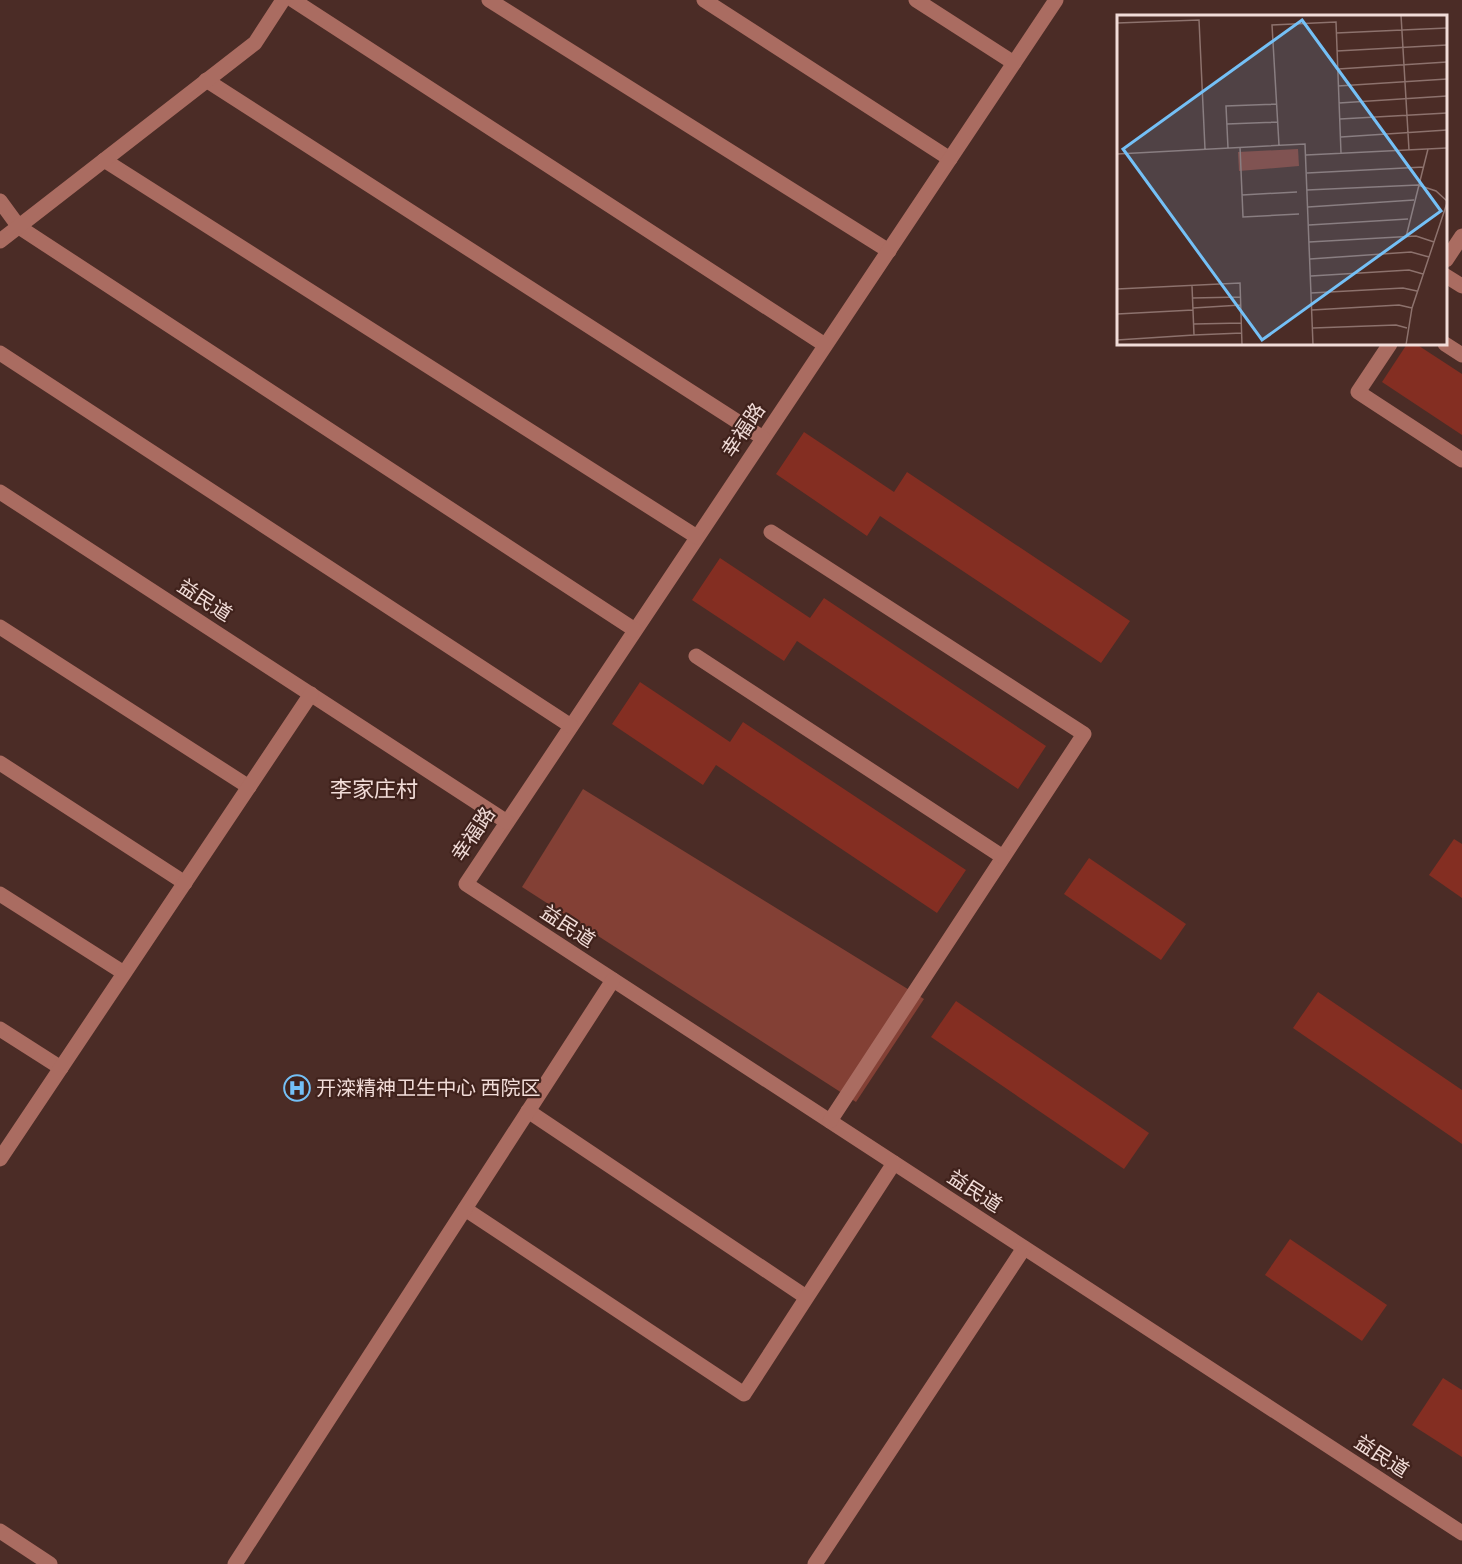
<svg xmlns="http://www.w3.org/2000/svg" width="1462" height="1564" viewBox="0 0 1462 1564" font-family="'Zilla Slab','Noto Sans SC',serif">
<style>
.green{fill:#834035}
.building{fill:#842e22}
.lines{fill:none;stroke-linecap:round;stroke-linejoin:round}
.minor{stroke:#aa6c61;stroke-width:15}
.labels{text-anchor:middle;stroke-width:4.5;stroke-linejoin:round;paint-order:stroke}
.street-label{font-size:20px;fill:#f1dcd8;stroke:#40221c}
.poi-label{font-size:20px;fill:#f1dcd8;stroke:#40221c;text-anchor:start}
.quarter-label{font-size:22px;fill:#f1dcd8;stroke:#40221c}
.inset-road{fill:none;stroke:#8d726d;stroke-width:1.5}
.view{fill:#74c0f6;fill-opacity:0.15;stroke:#74c0f6;stroke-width:3}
.inset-edge{fill:none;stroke:#f1dcd8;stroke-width:3}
</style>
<rect width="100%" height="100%" fill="#4b2c26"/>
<!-- green -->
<polygon class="green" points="583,789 924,999 856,1102 522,887"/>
<!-- building -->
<g class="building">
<polygon points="1407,344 1416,344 1462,374 1462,435 1382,382"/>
<polygon points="804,432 894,492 907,472 1130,621 1101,663 880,516 867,536 776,474"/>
<polygon points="720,558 810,618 824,598 1046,746 1018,789 797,641 784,661 692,600"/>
<polygon points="640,682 730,742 743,722 966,870 937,913 716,765 703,785 612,724"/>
<polygon points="1454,839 1462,844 1462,898 1429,875"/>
<polygon points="1089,858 1186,924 1161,960 1064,894"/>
<polygon points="1318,992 1462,1090 1462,1144 1293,1028"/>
<polygon points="956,1001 1149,1133 1124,1169 931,1037"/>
<polygon points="1290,1239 1387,1305 1362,1341 1265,1275"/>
<polygon points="1443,1378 1462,1390 1462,1457 1412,1425"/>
</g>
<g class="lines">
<!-- minor -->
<g class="minor">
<polyline points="293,0 825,345"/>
<polyline points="489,0 889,251"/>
<polyline points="704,0 950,159"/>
<polyline points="916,0 1014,63"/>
<polyline points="1056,0 466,884 1462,1533"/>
<polyline points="206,80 763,438"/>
<polyline points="104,160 697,537"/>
<polyline points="0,201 19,227 635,630"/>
<polyline points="0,241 255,43 283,0"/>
<polyline points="1446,260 1462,236"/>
<polyline points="1446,276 1462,286"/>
<polyline points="1390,344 1358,392 1462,460"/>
<polyline points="1445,344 1462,355"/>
<polyline points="0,353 571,726"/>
<polyline points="0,492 507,822"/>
<polyline points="771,532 1084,734 830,1121"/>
<polyline points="0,627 249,787"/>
<polyline points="696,656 1003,857"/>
<polyline points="0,763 185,883"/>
<polyline points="0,894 124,973"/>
<polyline points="0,1029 61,1068"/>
<polyline points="528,1111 806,1297"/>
<polyline points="0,1159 311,694"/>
<polyline points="465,1209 744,1394 894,1163"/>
<polyline points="0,1531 50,1564"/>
<polyline points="235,1564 613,980"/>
<polyline points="815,1564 1024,1248"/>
</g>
</g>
<!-- icons -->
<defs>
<g id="hospital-ring" transform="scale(1.35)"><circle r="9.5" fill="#40221c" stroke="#74c0f6" stroke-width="1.5"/><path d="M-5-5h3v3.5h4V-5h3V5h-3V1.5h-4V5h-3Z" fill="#74c0f6"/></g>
</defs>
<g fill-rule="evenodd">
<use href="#hospital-ring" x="297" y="1088"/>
</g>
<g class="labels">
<!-- street labels -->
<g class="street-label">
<text transform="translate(743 430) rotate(-56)" y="7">幸福路</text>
<text transform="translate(205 600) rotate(33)" y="7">益民道</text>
<text transform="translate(473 834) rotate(-56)" y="7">幸福路</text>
<text transform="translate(568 926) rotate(33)" y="7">益民道</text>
<text transform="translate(975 1191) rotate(33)" y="7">益民道</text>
<text transform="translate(1382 1456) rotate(33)" y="7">益民道</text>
</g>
<!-- poi labels -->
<g class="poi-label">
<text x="316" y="1095">开滦精神卫生中心 西院区</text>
</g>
<!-- quarter labels -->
<g class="quarter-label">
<text x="374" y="797">李家庄村</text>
</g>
</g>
<!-- overview -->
<g transform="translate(1117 15)">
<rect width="330" height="330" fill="#4b2c26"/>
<path d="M181 134 182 151 122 156 121 137Z" fill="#834035"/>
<path class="inset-road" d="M284 0 292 135M0 8 82 5 88 134M219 18 330 13M220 36 330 30M221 54 330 47M221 71 330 64M222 88 330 81M223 104 330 98M110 109 161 107M224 122 330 115M162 130 155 10 219 7 224 138M123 132 126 202 182 199M111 133 109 91 160 89M0 139 188 129 196 330M189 140 330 133M190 158 307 152M190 175 301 170 319 176 330 186M125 180 180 177M191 192 297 185M192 210 291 204M289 222 311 134M192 227 299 221 317 227M193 244 294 237 312 242M194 261 292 255 306 259M75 271 77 320 125 318M0 274 123 268 125 330M194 278 286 273 300 276M75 283 124 282M76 293 124 290M195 295 282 290 295 293M0 299 76 295M77 309 125 308M196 313 279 310 290 313M0 325 77 320M289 330 295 293 330 188"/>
<path class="view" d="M185 5 324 196 145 325 6 134Z"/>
<rect width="330" height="330" class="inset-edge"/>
</g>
</svg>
